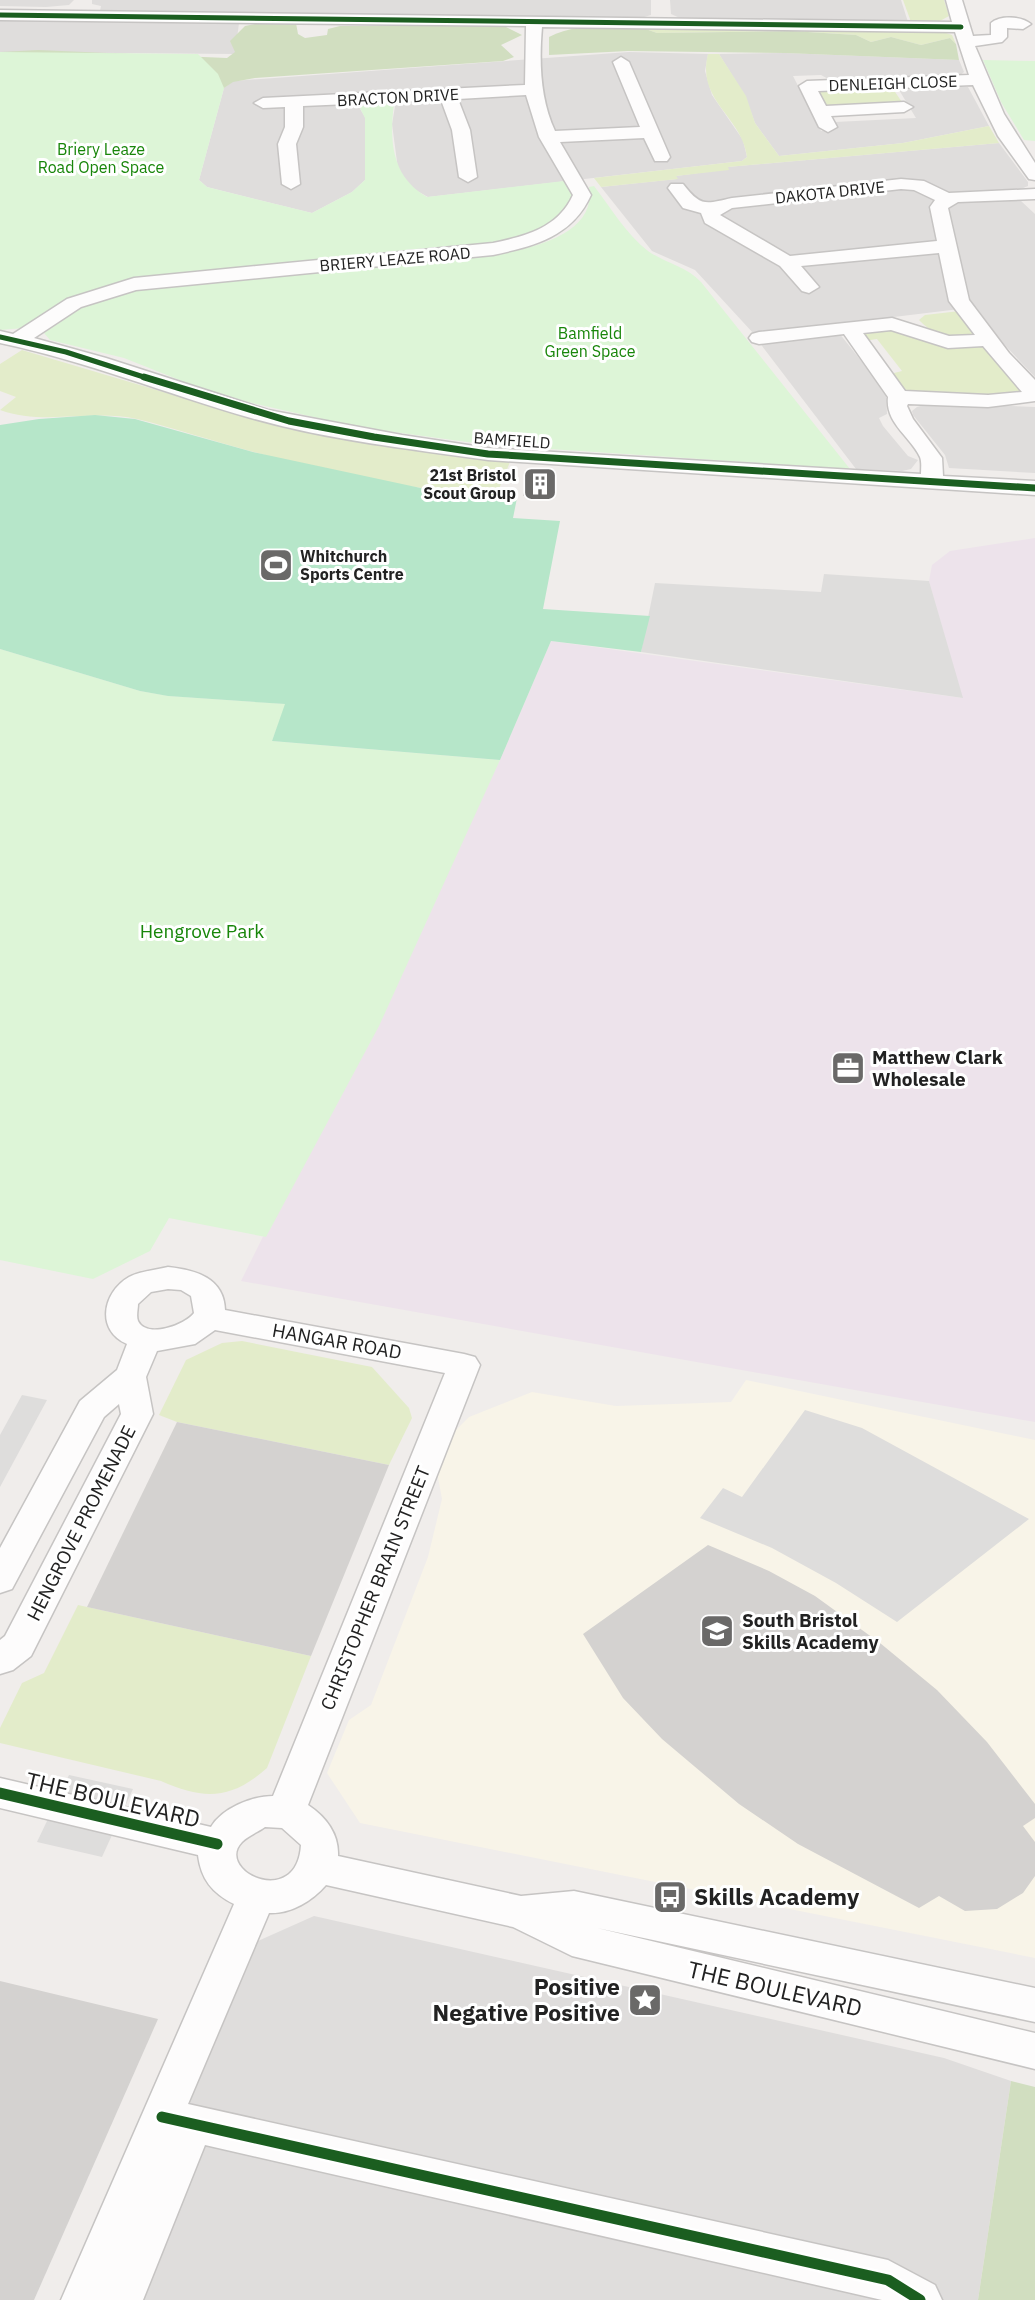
<svg xmlns="http://www.w3.org/2000/svg" width="1035" height="2300" viewBox="0 0 1035 2300" font-family="'IBM Plex Sans',sans-serif">
<style>
.residential{fill:#dfdddc}
.industrial{fill:#ede3eb}
.education{fill:#f8f4e8}
.religious{fill:#dedddc}
.grass{fill:#e3ecca}
.forest{fill:#d1dec0}
.park{fill:#ddf5d7}
.pitch{fill:#b6e6c9}
.building{fill:#d4d2d0}
.lines{fill:none;stroke-linecap:round;stroke-linejoin:round}
.minor-casing{stroke:#c6c4c3;stroke-width:3}
.minor{fill:#fdfcfc;fill-rule:evenodd}
.cycleway-far2-casing{stroke:#fff;stroke-width:8}
.cycleway-far1-casing{stroke:#fff;stroke-width:10}
.cycleway-casing{stroke:#fff;stroke-width:16}
.cycleway-far2{stroke:#1b5e20;stroke-width:5}
.cycleway-far1{stroke:#1b5e20;stroke-width:7}
.cycleway{stroke:#1b5e20;stroke-width:11}
.labels{text-anchor:middle;stroke-width:6;stroke-linejoin:round;paint-order:stroke}
.far-street-label{font-size:16px;fill:#222;stroke:#fff}
.far-park-label{font-size:16px;fill:#18860a;stroke:#fff}
.far-poi-label{font-size:16px;font-weight:bold;fill:#222;stroke:#fff;text-anchor:end}
.park-label{font-size:19px;fill:#18860a;stroke:#fff}
.poi-label{font-size:19px;font-weight:bold;fill:#222;stroke:#fff;text-anchor:start}
.street-label{font-size:19px;fill:#222;stroke:#fff}
.near-street-label{font-size:23px;fill:#222;stroke:#fff}
.near-poi-label{font-size:23px;font-weight:bold;fill:#222;stroke:#fff;text-anchor:start}
</style>
<rect width="100%" height="100%" fill="#f0edeb"/>
<!-- residential -->
<g class="residential">
<polygon points="0,0 74,0 69,5 46,7 0,6"/>
<polygon points="92,0 651,0 651,15 641,18 100,11 101,6 92,4"/>
<polygon points="670,0 901,0 908,22 682,19 671,14"/>
<polygon points="0,19 239,23 235,54 0,52"/>
<polygon points="629,52 708,54 705,71 712,95 743,140 747,157 742,161 428,197 410,187 398,169 392,124 397,95 353,97 365,117 365,180 352,192 312,213 207,187 199,180 224,88 233,81"/>
<polygon points="785,53 959,60 964,72 959,76 832,81 821,75 793,76 821,131 837,129 835,122 916,118 896,85 968,87 989,126 903,143 779,156 755,123 745,96 719,54"/>
<polygon points="999,143 1028,182 1028,186 1016,191 1021,201 1035,214 1035,377 1001,341 976,307 754,334 695,270 652,251 601,187 677,179 676,176 728,169 727,167"/>
<polygon points="839,333 886,392 887,414 879,418 883,426 908,456 918,460 911,469 902,471 856,469 759,342"/>
<polygon points="931,403 1035,407 1035,473 949,468 945,455 913,415 912,411 917,407"/>
<polygon points="314,1916 944,2058 1011,2081 978,2300 102,2300 247,1946"/>
</g>
<!-- industrial -->
<polygon class="industrial" points="1035,538 1035,1422 241,1281 500,760 551,641 962,698 929,581 932,565 950,551"/>
<!-- education -->
<polygon class="education" points="746,1380 1035,1440 1035,1958 360,1823 327,1773 349,1720 371,1705 428,1557 442,1499 437,1472 450,1436 469,1417 532,1392 616,1406 731,1402"/>
<!-- religious -->
<g class="religious">
<polygon points="824,574 929,581 963,698 641,652 655,583 821,592"/>
<polygon points="22,1395 47,1400 0,1487 0,1435"/>
<polygon points="805,1410 862,1428 1029,1519 897,1622 836,1583 772,1548 700,1518 723,1488 742,1497"/>
<polygon points="69,1775 133,1789 102,1857 37,1842"/>
</g>
<!-- grass -->
<g class="grass">
<polygon points="903,0 944,0 949,16 938,22 911,22"/>
<polygon points="637,26 940,31 952,35 956,44 950,38 921,45 891,37 871,42 856,35 792,31 657,33"/>
<path d="M708 54H719L746 96 755 123 779 156 903 143 989 126 999 143 728 167 729 170 676 176 678 179 601 187 594 178 742 161 747 157C742 116 696 101 708 54Z"/>
<polygon points="836,87 839,91 893,89 904,105 824,107 817,94 824,88"/>
<path d="M960 311 976 333C957 345 933 335 919 320L925 315Z"/>
<polygon points="880,328 984,347 1024,388 1014,395 1004,396 905,391 890,374 902,371 877,339 864,341 863,334"/>
<path d="M22 350 288 429 416 451 510 462 496 496C414 491 330 473 250 451 212 441 175 428 137 419 92 409 43 426 0 410L16 397 0 391V364Z"/>
<polygon points="242,1341 372,1367 409,1408 412,1418 389,1465 177,1422 159,1415 186,1360 222,1343"/>
<path d="M78 1605 311 1656 267 1768C231 1800 204 1800 161 1781L0 1743V1728L22 1683 44 1673Z"/>
</g>
<!-- forest -->
<g class="forest">
<path d="M259 23H296L298 34 305 38 327 35 328 29 340 26 502 25 522 35 501 45 514 57 503 61 255 78 233 82 224 88 214 106 212 120 204 137 194 178 196 185 291 211 283 222 249 235 247 243 237 250 203 252 225 227 259 209C230 205 201 199 176 186L173 177 154 181 143 177 141 162 131 152 155 145 177 144 182 133 194 129 176 116 188 102 207 97C199 81 182 76 168 64L0 62V52L38 50 227 58 235 52 230 41 245 26Z"/>
<path d="M637 26 657 33 792 31 856 35 871 42 891 37 921 45 950 38 956 44 959 60 785 53 628 51 549 55V37C575 23 608 26 637 26Z"/>
<polygon points="1011,2081 1035,2087 1035,2300 978,2300"/>
</g>
<!-- park -->
<g class="park">
<path d="M0 52 198 54 218 74 224 88 199 180 207 187 312 213 352 192 365 180V118L359 106 394 104C389 142 392 177 427 197L564 181 571 184 574 199 563 218 519 241 138 280 24 328 0 330Z"/>
<polygon points="983,60 1035,61 1035,141 1024,140 1001,102"/>
<path d="M594 186C611 208 626 234 648 251 665 263 686 266 701 282L850 469 489 445 357 427 248 402 187 383 124 358 50 340 44 333 84 306 145 288 461 259C499 254 599 245 589 187Z"/>
<polygon points="0,649 140,691 169,696 286,704 272,741 500,760 379,1026 266,1237 169,1218 150,1251 93,1279 0,1260"/>
</g>
<!-- pitch -->
<polygon class="pitch" points="95,415 135,419 253,452 444,493 517,498 513,518 560,521 543,609 650,616 641,652 551,641 500,760 272,741 285,704 168,696 140,691 0,649 0,425 39,419"/>
<!-- building -->
<g class="building">
<polygon points="529,471 556,473 551,497 523,496"/>
<polygon points="177,1422 389,1465 311,1656 87,1607"/>
<polygon points="708,1545 769,1571 815,1596 880,1643 937,1690 987,1742 1035,1804 1035,1818 1023,1826 1035,1842 1035,1876 1023,1893 997,1909 965,1911 939,1896 919,1908 798,1844 739,1804 662,1739 623,1698 583,1634"/>
<polygon points="0,1981 158,2019 34,2300 0,2300"/>
</g>
<g class="lines">
<!-- minor casing -->
<g class="minor-casing">
<g id="minor">
<path d="M946 0H962L973 36 991 35V23C1000 15 1022 16 1031 24L1023 29 1007 28V37L1002 42 975 46 1004 114 1035 163V180L1029 179 998 136 973 85 818 91 826 106 904 102 913 107 904 112 831 116 837 127 828 132 819 127 799 86 807 81 969 75 955 32 542 27C539 62 540 99 555 131L640 127 613 62 621 57 629 62 670 157 667 161H655L644 138 560 142 591 195C572 237 534 246 493 255L136 290 81 307 34 338 106 358 268 410 402 435 488 448 921 474C921 469 922 462 920 457 910 436 885 423 888 397L844 334 759 344 752 342 749 338 752 334 759 332 892 318 949 336 975 335 949 301 939 253 801 266 819 287 809 293 802 291 780 266 705 223 701 213 683 208 668 188 671 184H683C701 207 705 204 732 198L901 179 924 181 949 193 1035 189V199L958 202 948 208 969 300 1009 353 1035 380V401L988 407 908 404 907 406 913 419 942 458 943 476 1035 481V495L488 460C409 449 328 440 251 418 167 394 86 361 0 343V331L13 334 67 299 134 278 493 243C526 236 558 228 573 195L539 137 526 95 458 99 470 130 477 177 468 182 459 177 452 130 441 100 303 106V127L296 144 300 184 291 189 282 184 278 144 285 127V107L263 108 254 103 263 98 525 85 526 26 0 20V10L952 22ZM901 189 914 190 935 200 930 207 937 241 790 256 720 215 732 208ZM891 330 948 348 983 346 1022 392 988 395 905 391 863 333Z"/>
<path d="M168 1267C196 1270 224 1278 225 1310L464 1354 475 1357 480 1365 308 1805C326 1817 339 1834 338 1856L521 1896 574 1891 1035 1988V2022L597 1928 1035 2033V2069L572 1956 513 1927 326 1885C312 1901 291 1914 269 1913L188 2104 888 2260 935 2285 942 2300H882L205 2145 143 2300H61L234 1904C212 1893 201 1879 198 1855L0 1808V1778L211 1827C222 1808 252 1796 273 1796L445 1373 215 1330 195 1344 157 1351 146 1377 153 1414 31 1656 13 1670 0 1674V1640L5 1636 121 1414 119 1404 104 1417 12 1589 0 1593V1548L80 1401 117 1370 127 1344C95 1330 103 1292 129 1277 140 1271 156 1270 168 1267ZM168 1289 181 1290 191 1296 194 1313C185 1325 147 1339 138 1321 136 1316 138 1309 138 1304L151 1292ZM265 1827 282 1828 301 1845C297 1910 214 1871 242 1842 248 1836 258 1832 265 1827Z"/>
</g>
</g>
<!-- minor -->
<use href="#minor" class="minor"/>
<!-- cycleway-far2 casing -->
<g class="cycleway-far2-casing">
<g id="cycleway-far2">
<polyline points="0,15 961,27"/>
<polyline points="0,337 66,352 150,379"/>
</g>
</g>
<!-- cycleway-far1 casing -->
<g class="cycleway-far1-casing">
<polyline id="cycleway-far1" points="144,377 289,421 374,437 488,454 1035,488"/>
</g>
<!-- cycleway casing -->
<g class="cycleway-casing">
<g id="cycleway">
<polyline points="0,1793 217,1844"/>
<polyline points="162,2117 888,2280 920,2300"/>
</g>
</g>
<!-- cycleway-far2 -->
<use href="#cycleway-far2" class="cycleway-far2"/>
<!-- cycleway-far1 -->
<use href="#cycleway-far1" class="cycleway-far1"/>
<!-- cycleway -->
<use href="#cycleway" class="cycleway"/>
</g>
<!-- icons -->
<defs>
<g id="building-square" transform="scale(1.75)"><rect x="-9" y="-9" width="18" height="18" rx="4" fill="#6a6968" stroke="#fff"/><path d="M-4-6H4V6H1V3H-1V6H-4ZM-2.5-4.3h1.7v1.8h-1.7ZM.8-4.3h1.7v1.8H.8ZM-2.5-1h1.7V.8h-1.7ZM.8-1h1.7V.8H.8Z" fill="#fff"/></g>
<g id="stadium-square" transform="scale(1.75)"><rect x="-9" y="-9" width="18" height="18" rx="4" fill="#6a6968" stroke="#fff"/><path d="M0-5a6.5 5 0 1 0 0 10a6.5 5 0 1 0 0-10ZM-3.5-1.8h7v3.6h-7Z" fill="#fff"/></g>
<g id="office-square" transform="scale(1.75)"><rect x="-9" y="-9" width="18" height="18" rx="4" fill="#6a6968" stroke="#fff"/><path d="M-6-3h4V-5.5h4V-3h4V5H-6ZM-1-4.5V-3h2v-1.5ZM-6 0V1H6V0Z" fill="#fff"/></g>
<g id="university-square" transform="scale(1.75)"><rect x="-9" y="-9" width="18" height="18" rx="4" fill="#6a6968" stroke="#fff"/><path d="M0-5L7-2L0 1L-7-2ZM-4 1L0 2.5L4 1V4Q0 6-4 4Z" fill="#fff"/></g>
<g id="bus-square" transform="scale(1.75)"><rect x="-9" y="-9" width="18" height="18" rx="4" fill="#6a6968" stroke="#fff"/><path d="M-5-6H5V4H4V6H2V4H-2V6H-4V4H-5ZM-3.5-4V0h7V-4ZM-3.5 1.2v1.5H-2V1.2ZM2 1.2v1.5H3.5V1.2Z" fill="#fff"/></g>
<g id="sight-square" transform="scale(1.75)"><rect x="-9" y="-9" width="18" height="18" rx="4" fill="#6a6968" stroke="#fff"/><path d="M0-6L1.8-2.2L6-1.7L2.9 1.2L3.7 5.4L0 3.3L-3.7 5.4L-2.9 1.2L-6-1.7L-1.8-2.2Z" fill="#fff"/></g>
</defs>
<g fill-rule="evenodd">
<use href="#building-square" x="540" y="484"/>
<use href="#stadium-square" x="276" y="565"/>
<use href="#office-square" x="848" y="1068"/>
<use href="#university-square" x="717" y="1631"/>
<use href="#bus-square" x="670" y="1897"/>
<use href="#sight-square" x="645" y="2000"/>
</g>
<g class="labels">
<!-- far-street labels -->
<g class="far-street-label">
<text transform="translate(893 83) rotate(-2)" y="6">DENLEIGH CLOSE</text>
<text transform="translate(398 97) rotate(-3)" y="6">BRACTON DRIVE</text>
<text transform="translate(830 192) rotate(-6)" y="6">DAKOTA DRIVE</text>
<text transform="translate(395 259) rotate(-5)" y="6">BRIERY LEAZE ROAD</text>
<text transform="translate(512 440) rotate(4)" y="6">BAMFIELD</text>
</g>
<!-- far-park labels -->
<g class="far-park-label">
<text x="101" y="155">Briery Leaze<tspan x="101" dy="18">Road Open Space</tspan></text>
<text x="590" y="339">Bamfield<tspan x="590" dy="18">Green Space</tspan></text>
</g>
<!-- far-poi labels -->
<g class="far-poi-label">
<text x="516" y="481">21st Bristol<tspan x="516" dy="18">Scout Group</tspan></text>
<text x="300" y="562" text-anchor="start">Whitchurch<tspan x="300" dy="18">Sports Centre</tspan></text>
</g>
<!-- park labels -->
<g class="park-label">
<text x="202" y="938">Hengrove Park</text>
</g>
<!-- poi labels -->
<g class="poi-label">
<text x="872" y="1064">Matthew Clark<tspan x="872" dy="22">Wholesale</tspan></text>
<text x="742" y="1627">South Bristol<tspan x="742" dy="22">Skills Academy</tspan></text>
</g>
<!-- street labels -->
<g class="street-label">
<text transform="translate(337 1341) rotate(10)" y="7">HANGAR ROAD</text>
<text transform="translate(81 1523) rotate(-63)" y="7">HENGROVE PROMENADE</text>
<text transform="translate(375 1588) rotate(-68)" y="7">CHRISTOPHER BRAIN STREET</text>
</g>
<!-- near-street labels -->
<g class="near-street-label">
<text transform="translate(113 1800) rotate(13)" y="8">THE BOULEVARD</text>
<text transform="translate(775 1989) rotate(13)" y="8">THE BOULEVARD</text>
</g>
<!-- near-poi labels -->
<g class="near-poi-label">
<text x="694" y="1905">Skills Academy</text>
<text x="620" y="1995" text-anchor="end">Positive<tspan x="620" dy="26">Negative Positive</tspan></text>
</g>
</g>
</svg>
